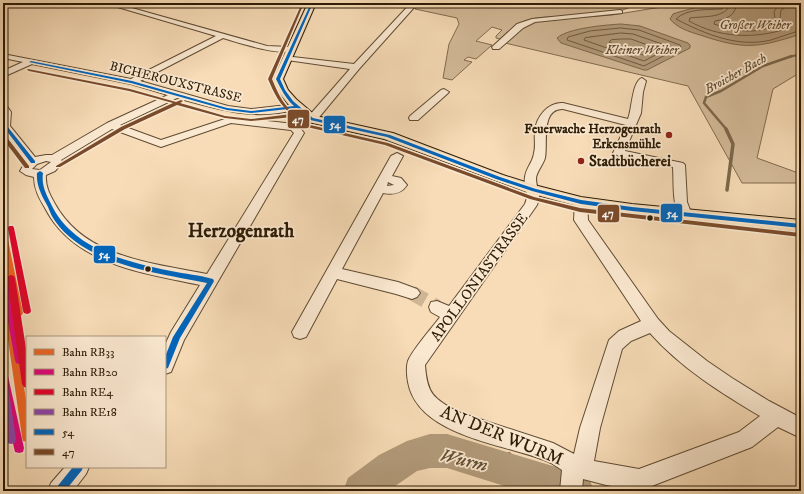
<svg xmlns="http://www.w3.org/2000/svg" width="804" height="494" viewBox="0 0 804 494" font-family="'IM FELL DW Pica',serif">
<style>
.green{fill:#d4bb99;stroke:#806b4f}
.water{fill:#b29a7a;stroke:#7c674b}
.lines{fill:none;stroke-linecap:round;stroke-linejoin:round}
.shore{stroke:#6f5a40;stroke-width:1}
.stream-far3{stroke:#7c674b;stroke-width:2}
.stream-far2{stroke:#7c674b;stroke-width:2.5}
.stream-far1{stroke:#7c674b;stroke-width:3.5}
.stream{stroke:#7c674b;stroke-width:5.5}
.river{fill:#b29a7a;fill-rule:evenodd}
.minor-tunnel{stroke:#ceb593;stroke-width:15;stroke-dasharray:15 8;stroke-linecap:butt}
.minor-casing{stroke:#5f4b32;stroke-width:2}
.major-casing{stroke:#2c1b05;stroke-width:2}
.minor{fill:#fae8d0;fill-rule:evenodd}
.major{fill:#f7dcb7;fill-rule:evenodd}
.bus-1-casing{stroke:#fae8d0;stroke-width:3}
.bus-2-casing{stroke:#fae8d0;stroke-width:3}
.bus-1{fill:#0065bd;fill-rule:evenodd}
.bus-2{fill:#7a4b2a;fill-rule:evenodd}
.rail-1-casing{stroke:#fae8d0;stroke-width:3}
.rail-2-casing{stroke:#fae8d0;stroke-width:3}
.rail-3-casing{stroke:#fae8d0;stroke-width:3}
.rail-4-casing{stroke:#fae8d0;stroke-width:3}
.rail-1{fill:#f26522;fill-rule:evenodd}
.rail-2{fill:#e5007d;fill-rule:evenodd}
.rail-3{fill:#e4002b;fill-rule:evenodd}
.rail-4{fill:#8e44ad;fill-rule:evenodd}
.poi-dot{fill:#8f2418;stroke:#fae8d0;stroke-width:1.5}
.bus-dot{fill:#2c1b05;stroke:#fae8d0;stroke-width:1.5}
.labels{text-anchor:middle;stroke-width:3.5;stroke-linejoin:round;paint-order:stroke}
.far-water-label{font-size:13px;font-style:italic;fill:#624e34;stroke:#fae8d0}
.far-street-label{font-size:13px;fill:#2c1b05;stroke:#fae8d0}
.far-poi-label{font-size:13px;font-weight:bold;fill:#2c1b05;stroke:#fae8d0;text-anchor:end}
.poi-label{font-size:15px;font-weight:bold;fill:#2c1b05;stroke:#fae8d0;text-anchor:start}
.street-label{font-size:15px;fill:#2c1b05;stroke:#fae8d0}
.near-street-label{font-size:18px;fill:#2c1b05;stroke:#fae8d0}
.district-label{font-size:19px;font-weight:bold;fill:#2c1b05;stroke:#fae8d0}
.near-water-label{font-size:19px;font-style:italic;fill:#624e34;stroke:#fae8d0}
.line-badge{stroke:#fae8d0;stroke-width:1.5}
.badge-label{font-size:11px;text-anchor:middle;font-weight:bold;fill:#fff}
</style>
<rect width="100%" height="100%" fill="#f7dcb7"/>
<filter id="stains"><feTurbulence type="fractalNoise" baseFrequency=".005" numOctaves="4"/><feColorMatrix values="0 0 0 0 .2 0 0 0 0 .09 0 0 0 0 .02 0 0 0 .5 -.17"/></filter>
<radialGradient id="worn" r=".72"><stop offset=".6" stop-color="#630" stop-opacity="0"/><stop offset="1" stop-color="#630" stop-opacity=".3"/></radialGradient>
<!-- green -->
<g class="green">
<path d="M406 3H639C609 20 569 14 536 18L524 21 500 39 496 38V36L502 30 492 27 476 41 492 45 476 59 468 57 464 60 472 62 452 80 443 78 449 44 459 24 457 18 415 9 419 5Z"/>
<polygon points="686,3 801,3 801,72 773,89 757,158 801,174 801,183 742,183 688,86 505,43 529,23 547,20 612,15"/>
</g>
<!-- water -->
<g class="water">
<path d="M735 3H801V34C757 48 745 50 700 35 690 32 677 28 670 19L673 14 679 12 701 6Z"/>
<path d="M621 24 640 26 688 43 690 45V48L647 70H644L561 43 557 38C568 28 605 25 621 24Z"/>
</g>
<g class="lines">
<!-- shore -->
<g class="shore">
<path d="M726 3 722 9C708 10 687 8 676 19 705 34 738 48 771 40 781 37 791 33 801 30"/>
<path d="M731 3C726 19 703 16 690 18L689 21C719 38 754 39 786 29L787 26 780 18 781 10 789 5 801 6"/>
<path d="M737 3C735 16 727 19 715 21L714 24C735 31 756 35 776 25L774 12 779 3"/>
<polygon points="621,28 639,30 680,45 681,47 644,66 567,40 568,37 590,31"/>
<polygon points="621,33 633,34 668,46 669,48 644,61 584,40 585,38"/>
<polygon points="621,39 631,39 653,47 654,49 643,55 609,42 611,40"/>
</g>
<!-- stream-far3 -->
<polyline class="stream-far3" points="789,57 801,54"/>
<!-- stream-far2 -->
<polyline class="stream-far2" points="727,130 704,103 706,97 721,91 763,66 792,56"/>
<!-- stream-far1 -->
<polyline class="stream-far1" points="726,129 733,144 727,190"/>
<!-- stream -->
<polyline class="stream" points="497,466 509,455"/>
<!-- river -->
<polygon class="river" points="430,434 447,434 576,473 589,478 594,491 520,491 447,468 430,468 417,471 388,491 343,491 348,478 379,455 407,441"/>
<!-- minor-tunnel -->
<polyline class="minor-tunnel" points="412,293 437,307"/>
<!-- minor casing -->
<g class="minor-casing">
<g id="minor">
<path d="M104 3H114L267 46 291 47 295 49C284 58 237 42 223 38L140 81 228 106 251 109 296 104 301 107 299 109C253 121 221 110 177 98L120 125 161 140 231 117 294 124 298 125 304 133 184 340 171 372 165 374V345L171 332 200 285C144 273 74 265 45 208 39 198 34 189 34 177L26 175 20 171 26 161 3 130V104L6 105 11 112 10 126 35 157 46 155H52L107 123 168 95 131 84 32 64 3 77V71L23 62 3 58V54L131 79 216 36ZM231 123 291 130 294 133 207 274C152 263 85 258 55 204 50 195 45 186 46 175L55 171 63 162 61 160 112 129 161 147ZM46 161 51 162 40 170 32 169 37 164Z"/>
<polygon points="411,3 418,3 359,69 316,121 308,121 307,119 308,117 350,69 287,60 283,58 284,56 354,64"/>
<polygon points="620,10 622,11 622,13 535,22 523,28 499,49 493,49 492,47 517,24 532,19"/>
<path d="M642 78 646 81 643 92 641 113 625 151 683 163 685 165 687 202 692 215 690 218 685 219 680 218C672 204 674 183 673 167L619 156 613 153 626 125 563 109C540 108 548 145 545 158 543 165 537 171 536 178 536 190 542 191 537 205L425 365C427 394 433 398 458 412L553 443 574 454 580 428 609 340 619 331 641 321 574 220 575 202 577 199H585L587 202 588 220 658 319 669 331 707 361 732 378 769 401 801 418V438L778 427 752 447 639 491 606 485 583 479 582 491H560L562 470 551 463C510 444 418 438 408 382 407 376 406 367 408 361 413 349 432 328 440 317L431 312 429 307 431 302 437 301 449 306 525 204C530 192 523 187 525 177 526 168 533 162 534 153 536 146 534 139 535 131 536 117 548 102 563 103L628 119C632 110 632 81 642 78ZM650 333C680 367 721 393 760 416L739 432 639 469 594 461 600 428 622 349 631 341Z"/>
<polygon points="444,89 449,92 447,94 418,120 410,120 409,118 410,116 441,90"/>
<path d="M397 153 403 156 392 176 401 178 407 185C401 194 393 195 383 193L342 269 398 282 417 289 420 293 417 297 412 299 396 294 337 279 306 337 300 339 294 337 292 332 391 156ZM388 182 394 185 387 186Z"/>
<polygon points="65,467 89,467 86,474 73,491 48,491 51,483"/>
</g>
</g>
<!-- major casing -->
<g class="major-casing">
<polygon id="major" points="308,3 316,3 283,79 288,90 296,99 316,116 393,133 503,175 538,186 581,197 632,204 801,220 801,232 632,214 581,207 529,193 384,139 308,122 288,104 277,90 273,79"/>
</g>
<!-- minor -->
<use href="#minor" class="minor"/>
<!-- major -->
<use href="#major" class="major"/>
<!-- bus-1 casing -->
<g class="bus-1-casing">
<g id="bus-1">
<path d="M311 3H313L280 79 285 90 293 101 313 118 390 135 500 177 536 189 581 200 632 207 801 224V228L632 211 581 204 532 191 496 179 387 137 310 120 297 108 251 113 227 110 131 83 29 62 31 61 132 81 227 108 251 111 294 106C286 99 281 89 276 79Z"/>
<polygon points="3,106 4,106 8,112 7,126 35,161 35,163 31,163 3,126 4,112"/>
<path d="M40 171 43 173C41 186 47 196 53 208 76 250 127 262 171 271 185 274 200 275 213 279L214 281 213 283 180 338 168 368 165 369V357L173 337 207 283C158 273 86 265 55 221 52 217 50 212 48 207 42 196 36 186 37 173Z"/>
<polygon points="73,467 83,467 82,470 65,491 54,491 56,488"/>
</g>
</g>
<!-- bus-2 casing -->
<g class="bus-2-casing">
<g id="bus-2">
<path d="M302 3H304L272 79C276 89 286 113 299 114V115L297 116 310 125 388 143 534 197 580 208 800 233H801V237L580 212 530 199 385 145 307 127 293 117 251 121 225 118 177 105 125 129 60 167H56V166L121 127 173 103 129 91 29 71 27 70 28 69 130 89 176 102 181 100 183 101 180 103 225 116 251 119 291 114C279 104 274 93 268 79Z"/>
<polygon points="3,135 5,135 29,166 29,168 25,168 3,139"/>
</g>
</g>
<!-- bus-1 -->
<use href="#bus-1" class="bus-1"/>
<!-- bus-2 -->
<use href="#bus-2" class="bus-2"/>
<!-- rail-1 casing -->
<g class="rail-1-casing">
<g id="rail-1">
<polygon points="3,228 6,230 23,313 22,315 19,316 16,315 15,313 3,248"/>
<polygon points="3,276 6,277 7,279 27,406 27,442 23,441 22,437 3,305"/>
</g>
</g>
<!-- rail-2 casing -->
<g class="rail-2-casing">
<g id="rail-2">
<polygon points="3,271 6,272 7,274 23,360 22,363 19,364 16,363 15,360 3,295"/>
<polygon points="3,372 6,373 8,376 24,448 23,452 19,453 15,452 14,448 3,397"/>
</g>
</g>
<!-- rail-3 casing -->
<g class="rail-3-casing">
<g id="rail-3">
<polygon points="9,226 13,226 14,228 31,311 30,313 27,314 24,313 23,311 8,228"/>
<polygon points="11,275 14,276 15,278 27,355 27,388 24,387 22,384 7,278 8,276"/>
</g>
</g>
<!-- rail-4 casing -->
<g class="rail-4-casing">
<path id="rail-4" d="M3 382 6 383 8 386 16 439 15 443 11 444 7 443C0 425 3 400 3 382Z"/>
</g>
<!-- rail-1 -->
<use href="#rail-1" class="rail-1"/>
<!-- rail-2 -->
<use href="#rail-2" class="rail-2"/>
<!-- rail-3 -->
<use href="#rail-3" class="rail-3"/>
<!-- rail-4 -->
<use href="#rail-4" class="rail-4"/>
</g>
<!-- markers -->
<g class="poi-dot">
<circle cx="669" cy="135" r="4"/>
<circle cx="581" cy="161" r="4"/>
</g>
<g class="bus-dot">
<circle cx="650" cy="218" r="3.5"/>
<circle cx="148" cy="269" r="3.5"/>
</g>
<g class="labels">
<!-- far-water labels -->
<g class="far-water-label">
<text x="755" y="29">Großer Weiher</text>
<text x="642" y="54">Kleiner Weiher</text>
<text transform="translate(735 73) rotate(-29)" y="5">Broicher Bach</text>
</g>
<!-- far-street labels -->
<g class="far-street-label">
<text transform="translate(176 81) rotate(14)" y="5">BICHEROUXSTRASSE</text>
</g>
<!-- far-poi labels -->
<g class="far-poi-label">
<text x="661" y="133">Feuerwache Herzogenrath<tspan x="661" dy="15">Erkensmühle</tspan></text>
</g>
<!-- poi labels -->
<g class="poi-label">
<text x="589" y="166">Stadtbücherei</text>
</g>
<!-- street labels -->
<g class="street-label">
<text transform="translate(479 277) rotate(-54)" y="5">APOLLONIASTRASSE</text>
</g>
<!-- near-street labels -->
<g class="near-street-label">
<text transform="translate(502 435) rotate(22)" y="6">AN DER WURM</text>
</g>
<!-- district labels -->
<g class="district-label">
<text x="241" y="237">Herzogenrath</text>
</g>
<!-- near-water labels -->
<g class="near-water-label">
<text transform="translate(464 459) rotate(13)" y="7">Wurm</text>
</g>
</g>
<g class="line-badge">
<rect x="287" y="109" width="23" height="20" rx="4" fill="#7a4b2a"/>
<rect x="323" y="115" width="23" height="19" rx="4" fill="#0065bd"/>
<rect x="660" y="203" width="23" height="20" rx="4" fill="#0065bd"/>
<rect x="597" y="204" width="23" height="19" rx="4" fill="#7a4b2a"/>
<rect x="93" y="245" width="23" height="19" rx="4" fill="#0065bd"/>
</g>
<g class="badge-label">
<text x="298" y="123">47</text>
<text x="335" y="128">54</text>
<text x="672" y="217">54</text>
<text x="608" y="217">47</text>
<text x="104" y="258">54</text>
</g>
<!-- margin -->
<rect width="804" height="494" fill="none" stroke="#f7dcb7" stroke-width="16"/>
<rect x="4" y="4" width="796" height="486" fill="none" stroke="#2c1b05" stroke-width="2"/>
<rect x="8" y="8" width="788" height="478" fill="none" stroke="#2c1b05"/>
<!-- legend -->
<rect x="26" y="336" width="140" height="132" fill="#fae8d0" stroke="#a8967f"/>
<rect x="34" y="349" width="20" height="6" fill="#f26522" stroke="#a8967f"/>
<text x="62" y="356" font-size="12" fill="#2c1b05">Bahn RB33</text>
<rect x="34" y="369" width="20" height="6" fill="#e5007d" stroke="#a8967f"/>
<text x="62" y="376" font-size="12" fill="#2c1b05">Bahn RB20</text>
<rect x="34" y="389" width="20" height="6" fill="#e4002b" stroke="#a8967f"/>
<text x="62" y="396" font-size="12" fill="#2c1b05">Bahn RE4</text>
<rect x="34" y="409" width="20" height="6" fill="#8e44ad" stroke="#a8967f"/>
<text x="62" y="416" font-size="12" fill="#2c1b05">Bahn RE18</text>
<rect x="34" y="429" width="20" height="6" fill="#0065bd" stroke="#a8967f"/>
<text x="62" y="436" font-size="12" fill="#2c1b05">54</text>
<rect x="34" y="449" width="20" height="6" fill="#7a4b2a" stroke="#a8967f"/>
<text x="62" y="456" font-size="12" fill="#2c1b05">47</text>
<rect width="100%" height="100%" filter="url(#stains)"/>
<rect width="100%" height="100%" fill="url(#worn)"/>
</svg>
